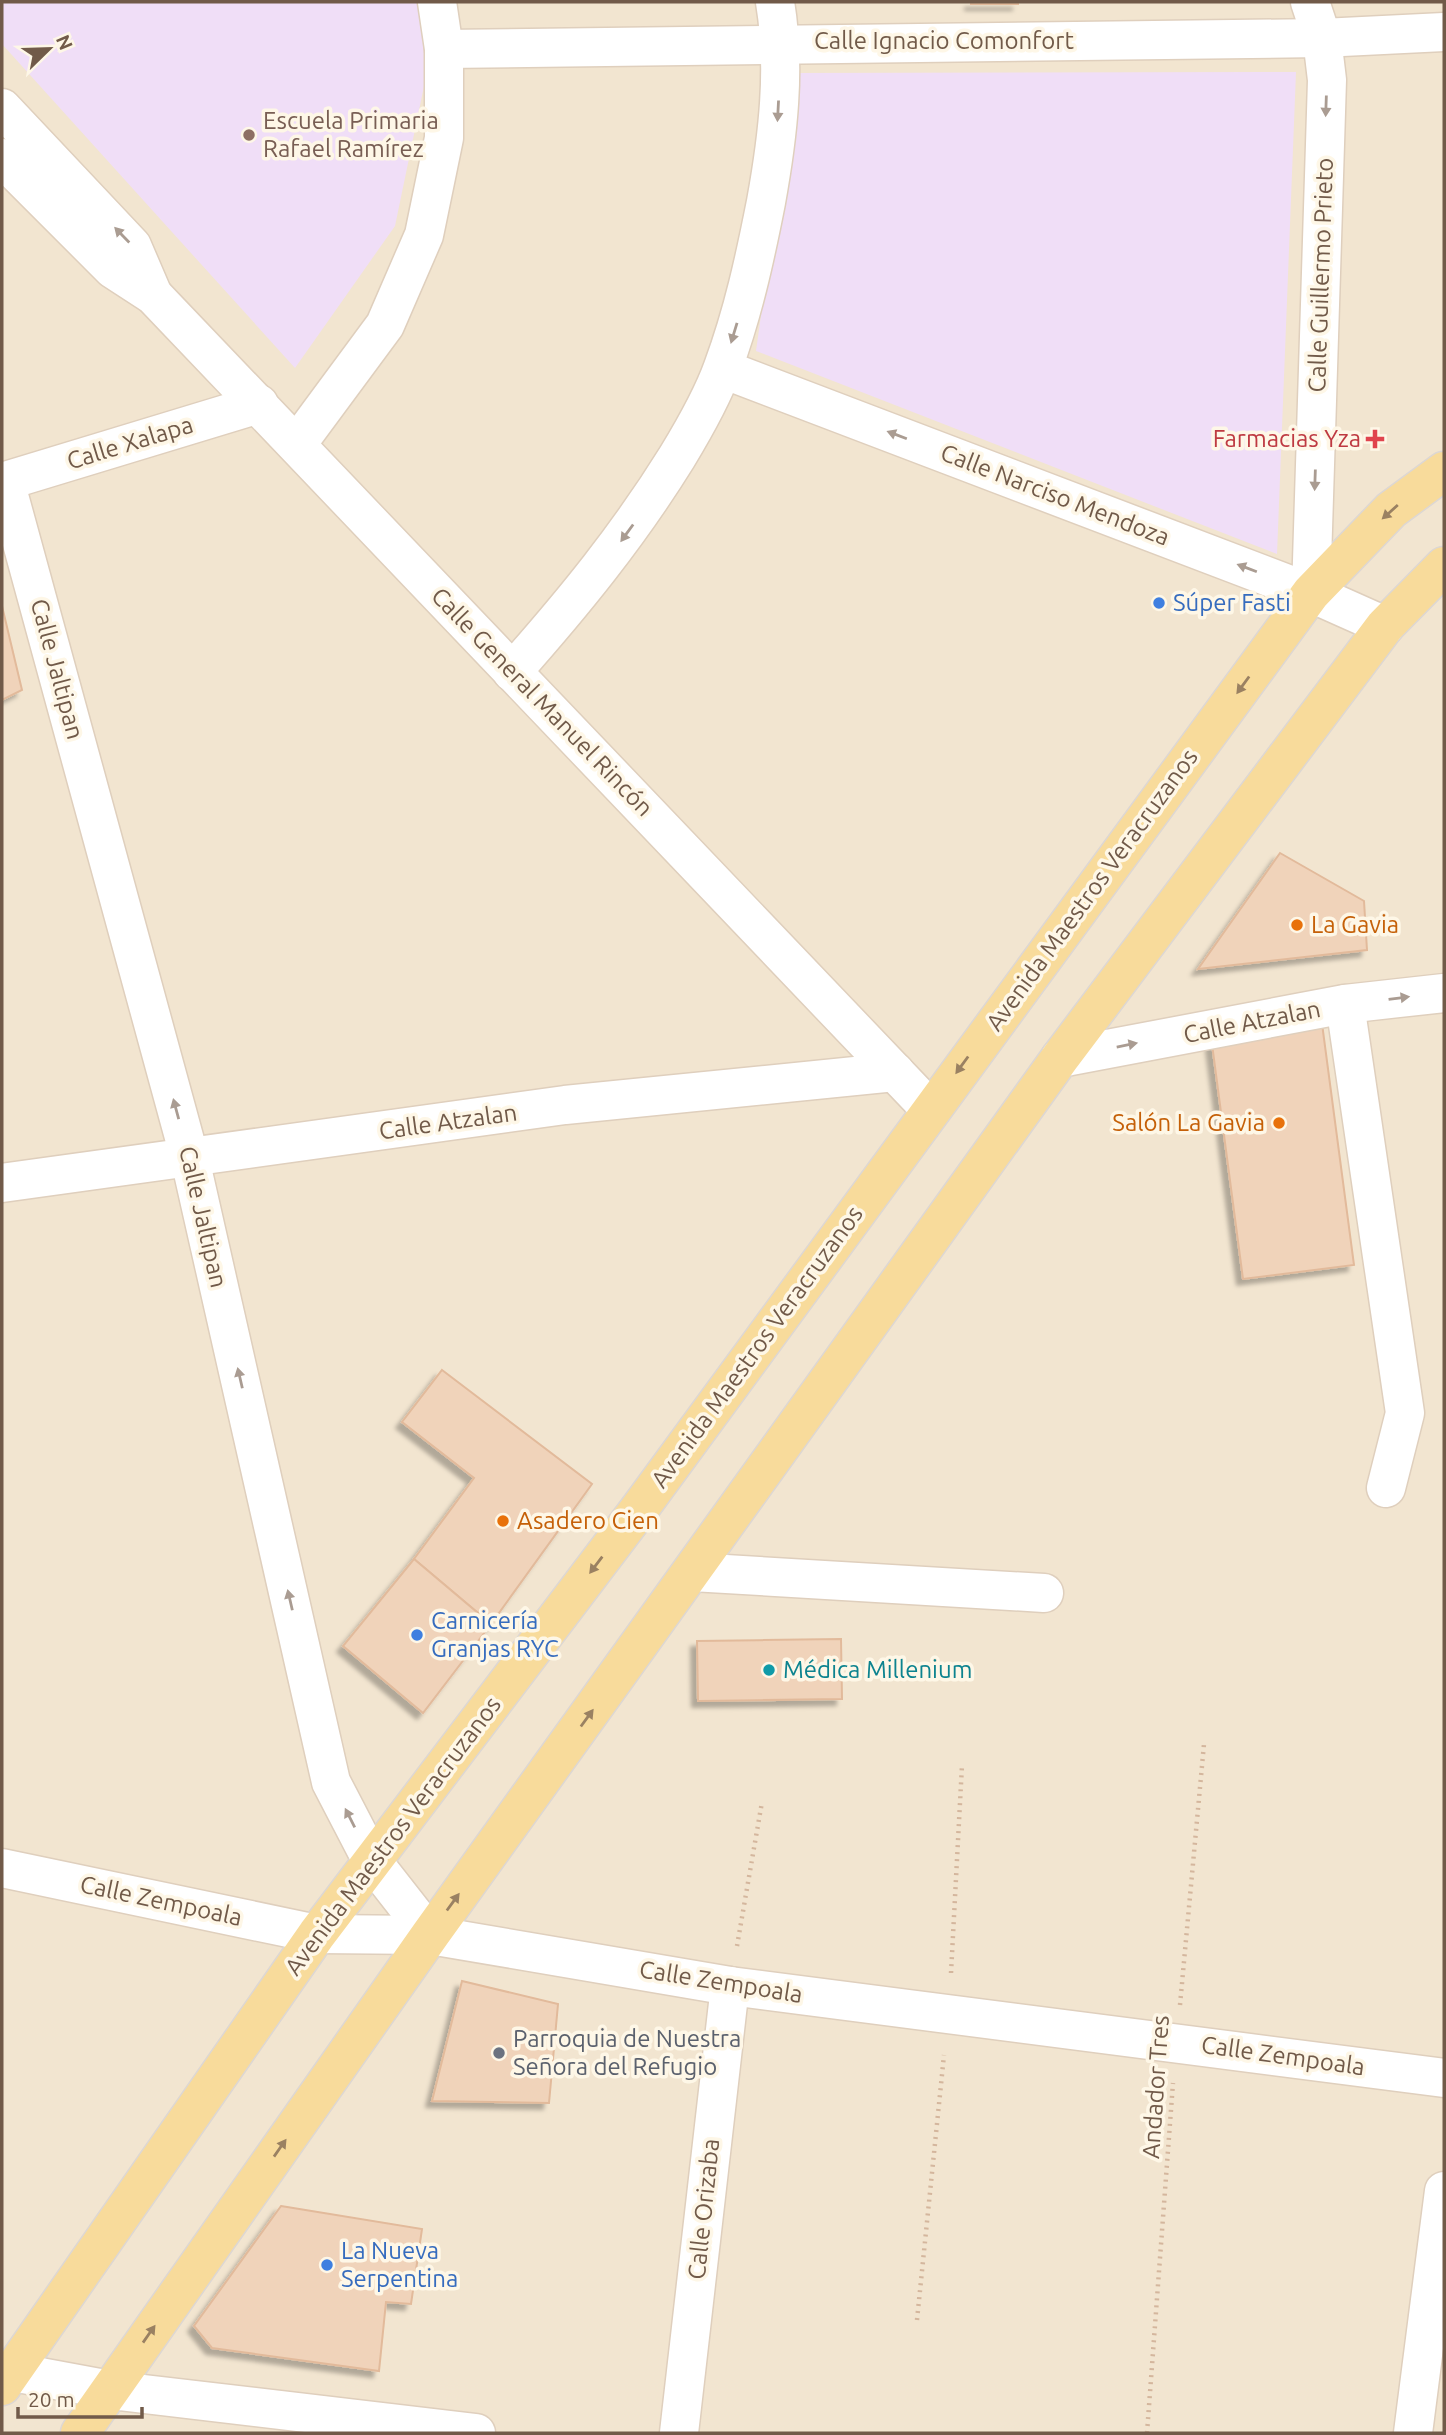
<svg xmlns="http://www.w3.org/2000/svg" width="1446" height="2435" viewBox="0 0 1446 2435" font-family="Ubuntu,sans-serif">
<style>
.residential{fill:#f2e5d0}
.education{fill:#f0def7}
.building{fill:#f0d3ba;stroke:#e2ba9b;stroke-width:2;filter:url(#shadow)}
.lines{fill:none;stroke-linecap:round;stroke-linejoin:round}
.minor-casing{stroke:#dfcfbd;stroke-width:41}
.primary-casing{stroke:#ddd7d3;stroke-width:41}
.path{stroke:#d4b69d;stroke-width:4.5;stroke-dasharray:2 5;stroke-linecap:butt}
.minor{stroke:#fff;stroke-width:38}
.primary{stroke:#f8db9b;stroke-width:38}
.oneway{fill:#aa9c92}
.oneway2{fill:#9a8162}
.education-dot{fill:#8d6e63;stroke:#fef7e7;stroke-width:2.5}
.health-dot{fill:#e0444e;stroke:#fef7e7;stroke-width:2.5}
.shop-dot{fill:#3f7fe0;stroke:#fef7e7;stroke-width:2.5}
.food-dot{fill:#e8710a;stroke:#fef7e7;stroke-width:2.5}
.culture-dot{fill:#0f9aa8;stroke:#fef7e7;stroke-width:2.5}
.worship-dot{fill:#6b7280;stroke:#fef7e7;stroke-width:2.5}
.labels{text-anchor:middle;stroke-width:7;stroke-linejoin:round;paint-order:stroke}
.street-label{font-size:24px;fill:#715a49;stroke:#fef7e7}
.education-label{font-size:24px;fill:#785e54;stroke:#fef7e7;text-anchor:start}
.health-label{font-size:24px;fill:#be3a42;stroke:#fef7e7;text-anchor:end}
.shop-label{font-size:24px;fill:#366cbe;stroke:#fef7e7;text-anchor:start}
.food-label{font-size:24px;fill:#c56008;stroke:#fef7e7;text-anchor:start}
.culture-label{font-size:24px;fill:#0d838f;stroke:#fef7e7;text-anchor:start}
.worship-label{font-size:24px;fill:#5b616d;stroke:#fef7e7;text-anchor:start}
</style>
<defs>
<filter id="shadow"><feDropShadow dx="-6" dy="6" stdDeviation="2" flood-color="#0004"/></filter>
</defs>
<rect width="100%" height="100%" fill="#fbf3e1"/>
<!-- residential -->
<rect class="residential" x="2" y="2" width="1442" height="2431"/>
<!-- education -->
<g class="education">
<polygon points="2,2 434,2 435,33 395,226 295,368 2,44"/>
<polygon points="1296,72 1277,554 756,351 795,73"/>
</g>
<!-- building -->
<g class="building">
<rect x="971" y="2" width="47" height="2"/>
<polygon points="2,606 22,690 2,700"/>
<polygon points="1280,853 1364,901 1367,950 1198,969"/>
<polygon points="1321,1016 1354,1265 1243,1279 1210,1029"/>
<polygon points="442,1370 592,1484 491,1624 414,1559 474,1478 402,1422"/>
<polygon points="414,1559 491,1624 423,1713 343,1646"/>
<polygon points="841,1639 842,1699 698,1701 697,1641"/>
<polygon points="462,1981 558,2004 549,2103 432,2101"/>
<polygon points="281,2206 422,2229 411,2304 386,2302 379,2371 212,2348 194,2326"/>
</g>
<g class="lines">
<!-- minor casing -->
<g class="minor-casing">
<g id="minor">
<polyline points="1310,2 1322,38 1327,80 1311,593"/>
<polyline points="444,49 1322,38 1444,32"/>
<polyline points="2,108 132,246 153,295"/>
<polyline points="2,158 113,269 153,295 930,1109"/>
<polyline points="723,369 1311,593 1385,626"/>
<polyline points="297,444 385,325 424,235 444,138 444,49 437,2"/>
<polyline points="5,481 190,1159 331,1782 372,1861 430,1935"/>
<polyline points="2,482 259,404"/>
<path d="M512 672C574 602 628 536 677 457 694 429 712 398 723 367 743 313 755 258 766 202 778 136 786 68 775 2"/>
<polyline points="1345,1004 1405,1413 1386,1488"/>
<polyline points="1060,1058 1345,1004 1444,993"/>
<polyline points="2,1183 565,1105 895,1072"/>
<polyline points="692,1572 1044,1593"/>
<polyline points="2,1868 317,1934 430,1935 730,1986 1444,2078"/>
<polyline points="2,2370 110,2390 476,2433"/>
<polyline points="679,2433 730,1986"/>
<polyline points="1413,2433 1444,2191"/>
</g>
</g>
<!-- primary casing -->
<g class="primary-casing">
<g id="primary">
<polyline points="2,2386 317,1934 640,1508 1311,593 1391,510 1444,471"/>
<polyline points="80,2433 430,1935 1060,1058 1385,626 1444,566"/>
</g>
</g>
<!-- path -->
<g class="path">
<polyline points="737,1946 762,1802"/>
<polyline points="951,1973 962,1765"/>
<polyline points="1180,2005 1204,1744"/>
<polyline points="917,2320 944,2055"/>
<polyline points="1147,2433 1173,2083"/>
</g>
<!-- minor -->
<use href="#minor" class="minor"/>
<!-- primary -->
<use href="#primary" class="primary"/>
</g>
<!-- one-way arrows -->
<defs><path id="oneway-solid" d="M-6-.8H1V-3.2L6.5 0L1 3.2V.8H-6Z" transform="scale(1.75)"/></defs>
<g class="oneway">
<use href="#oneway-solid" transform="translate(1326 106) rotate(92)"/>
<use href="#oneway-solid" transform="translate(778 111) rotate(93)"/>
<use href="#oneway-solid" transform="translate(122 235) rotate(-134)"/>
<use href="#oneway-solid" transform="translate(734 333) rotate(107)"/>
<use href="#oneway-solid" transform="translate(897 435) rotate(-159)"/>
<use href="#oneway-solid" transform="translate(1315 480) rotate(92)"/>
<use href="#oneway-solid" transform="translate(627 533) rotate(126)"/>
<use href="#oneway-solid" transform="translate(1247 568) rotate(-159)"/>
<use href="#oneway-solid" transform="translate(1399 998) rotate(-7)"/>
<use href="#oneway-solid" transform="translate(1127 1045) rotate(-11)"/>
<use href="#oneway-solid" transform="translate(176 1109) rotate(-105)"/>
<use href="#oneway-solid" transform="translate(240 1378) rotate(-103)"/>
<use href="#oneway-solid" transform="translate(290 1600) rotate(-103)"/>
<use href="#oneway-solid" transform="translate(350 1818) rotate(-117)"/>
</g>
<g class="oneway2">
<use href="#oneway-solid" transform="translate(1390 512) rotate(138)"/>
<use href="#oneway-solid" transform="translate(1243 685) rotate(126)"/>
<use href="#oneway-solid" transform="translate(962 1065) rotate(126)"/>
<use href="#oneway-solid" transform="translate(596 1565) rotate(127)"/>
<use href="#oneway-solid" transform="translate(587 1718) rotate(-54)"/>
<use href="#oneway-solid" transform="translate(453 1902) rotate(-54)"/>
<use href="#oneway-solid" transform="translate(280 2148) rotate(-55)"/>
<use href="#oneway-solid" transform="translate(149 2334) rotate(-55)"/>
</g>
<!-- markers -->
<circle class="education-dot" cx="249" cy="135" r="7"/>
<path class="health-dot" d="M1371.5 428.5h7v7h7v7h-7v7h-7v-7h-7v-7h7z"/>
<g class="shop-dot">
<circle cx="1159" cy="603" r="7"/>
<circle cx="417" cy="1635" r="7"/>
<circle cx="327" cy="2265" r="7"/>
</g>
<g class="food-dot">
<circle cx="1297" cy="925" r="7"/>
<circle cx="1279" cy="1123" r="7"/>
<circle cx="503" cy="1521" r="7"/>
</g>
<circle class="culture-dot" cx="769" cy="1670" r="7"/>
<circle class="worship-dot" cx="499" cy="2053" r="7"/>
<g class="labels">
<!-- street labels -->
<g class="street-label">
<text x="944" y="49">Calle Ignacio Comonfort</text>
<text transform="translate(1321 275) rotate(-88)" y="8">Calle Guillermo Prieto</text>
<text transform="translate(130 443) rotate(-17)" y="8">Calle Xalapa</text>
<text transform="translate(1055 495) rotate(21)" y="8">Calle Narciso Mendoza</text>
<text transform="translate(57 669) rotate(75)" y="8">Calle Jaltipan</text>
<text transform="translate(542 702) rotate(46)" y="8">Calle General Manuel Rincón</text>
<text transform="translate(1092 890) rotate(-54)" y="8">Avenida Maestros Veracruzanos</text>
<text transform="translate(1252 1022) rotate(-11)" y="8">Calle Atzalan</text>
<text transform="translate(448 1122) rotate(-8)" y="8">Calle Atzalan</text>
<text transform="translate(203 1217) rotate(77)" y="8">Calle Jaltipan</text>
<text transform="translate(757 1347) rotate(-54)" y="8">Avenida Maestros Veracruzanos</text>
<text transform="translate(393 1836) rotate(-53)" y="8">Avenida Maestros Veracruzanos</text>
<text transform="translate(161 1901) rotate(12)" y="8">Calle Zempoala</text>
<text transform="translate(721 1982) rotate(9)" y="8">Calle Zempoala</text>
<text transform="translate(1283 2056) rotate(8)" y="8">Calle Zempoala</text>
<text transform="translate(1156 2087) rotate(-86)" y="8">Andador Tres</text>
<text transform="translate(704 2209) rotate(-84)" y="8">Calle Orizaba</text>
</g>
<!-- education labels -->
<g class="education-label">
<text x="263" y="129">Escuela Primaria<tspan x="263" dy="28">Rafael Ramírez</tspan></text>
</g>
<!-- health labels -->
<g class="health-label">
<text x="1361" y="447">Farmacias Yza</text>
</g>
<!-- shop labels -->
<g class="shop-label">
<text x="1173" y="611">Súper Fasti</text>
<text x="431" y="1629">Carnicería<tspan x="431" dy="28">Granjas RYC</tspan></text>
<text x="341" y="2259">La Nueva<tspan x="341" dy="28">Serpentina</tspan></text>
</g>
<!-- food labels -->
<g class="food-label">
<text x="1311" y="933">La Gavia</text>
<text x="1265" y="1131" text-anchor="end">Salón La Gavia</text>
<text x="517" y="1529">Asadero Cien</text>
</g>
<!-- culture labels -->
<g class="culture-label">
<text x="783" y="1678">Médica Millenium</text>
</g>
<!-- worship labels -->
<g class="worship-label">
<text x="513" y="2047">Parroquia de Nuestra<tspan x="513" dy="28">Señora del Refugio</tspan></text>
</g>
</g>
<!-- border -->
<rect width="1446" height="2435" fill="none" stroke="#715a49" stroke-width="7"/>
<!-- north arrow -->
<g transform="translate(49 49) rotate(67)" stroke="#fef7e7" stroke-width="5" paint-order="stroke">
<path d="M0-5L12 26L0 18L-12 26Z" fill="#715a49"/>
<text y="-10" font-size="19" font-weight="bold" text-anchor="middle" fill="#715a49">N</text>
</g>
<!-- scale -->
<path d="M18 2407v10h124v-10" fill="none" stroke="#715a49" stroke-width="3.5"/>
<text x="28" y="2407" font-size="21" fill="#715a49" stroke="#fef7e7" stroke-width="5" paint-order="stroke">20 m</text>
</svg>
